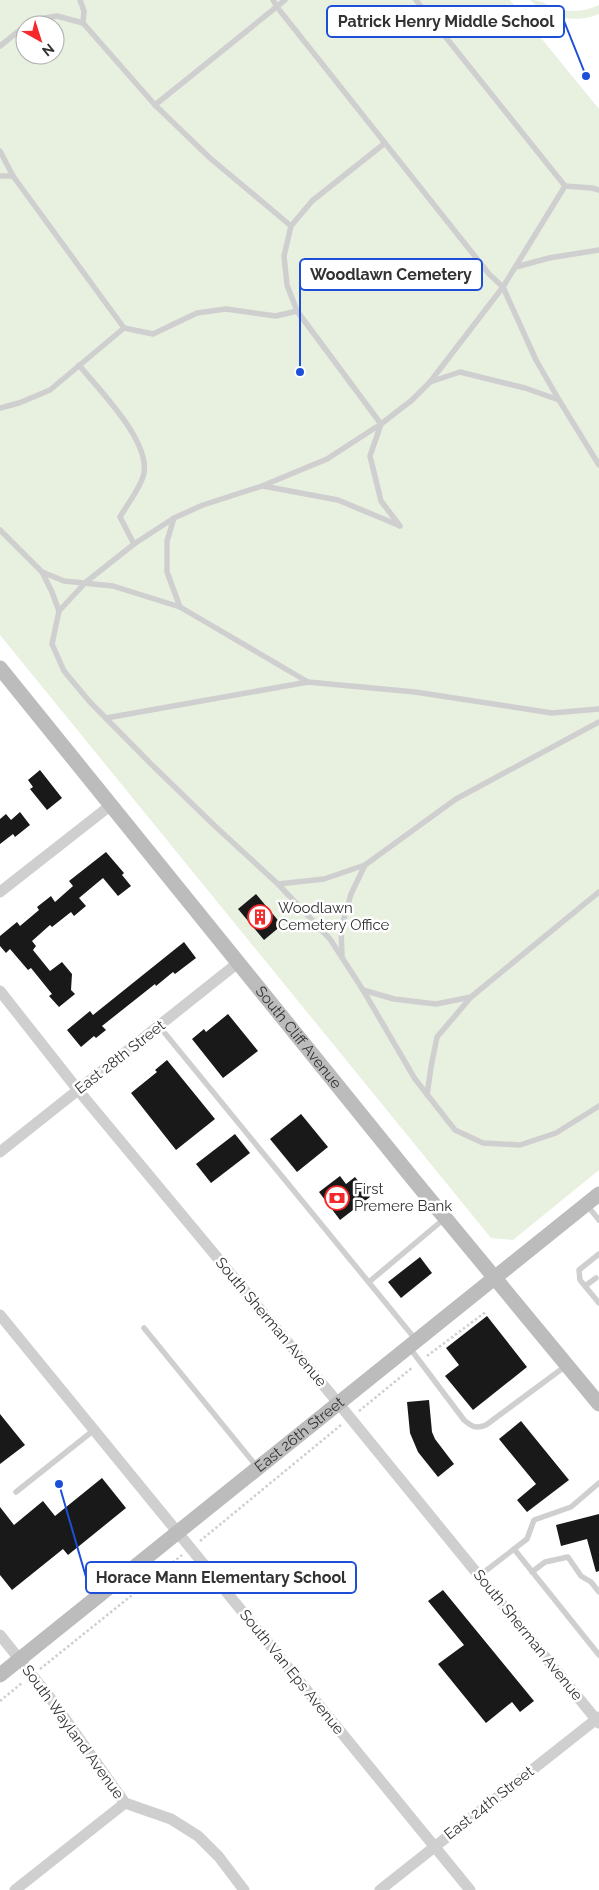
<svg xmlns="http://www.w3.org/2000/svg" width="599" height="1890" viewBox="0 0 599 1890" font-family="Raleway,sans-serif">
<style>
.green{fill:#e8f0e0;fill-rule:evenodd}
.building{fill:#191919}
.lines{fill:none;stroke-linecap:round;stroke-linejoin:round}
.path{stroke:#cfcfcf;stroke-width:2.5;stroke-dasharray:2.5 2.5;stroke-linecap:butt}
.lane{stroke:#cfcfcf;stroke-width:5.5}
.street{stroke:#cfcfcf;stroke-width:11}
.secondary{stroke:#bcbcbc;stroke-width:15}
.labels{text-anchor:middle;stroke-width:5;stroke-linejoin:round;paint-order:stroke}
.poi-label{font-size:15px;fill:#323232;stroke:#fff;text-anchor:start}
.street-label{font-size:15px;fill:#323232;stroke:#fff}
.leader{fill:none;stroke:#1d4ed8;stroke-width:2}
.callout-dot{fill:#1d4ed8;stroke:#fff;stroke-width:2}
.callout{fill:#fff;stroke:#1d4ed8;stroke-width:2}
.callout-label{font-size:16px;text-anchor:middle;font-weight:bold;fill:#323232}
</style>
<rect width="100%" height="100%" fill="#fff"/>
<!-- green -->
<g class="green">
<path d="M0 0H510L599 109V1170L513 1240 491 1238 0 635ZM25 25H55V55H25Z"/>
<path d="M530 0C541 0 542 2 552 7 567 13 584 12 599 5V14C575 24 548 18 530 0Z"/>
</g>
<!-- building -->
<g class="building">
<polygon points="40,770 62,798 47,810 30,789 33,787 28,780"/>
<polygon points="20,812 30,825 15,837 13,834 0,844 0,819 6,814 11,820"/>
<polygon points="106,852 124,873 122,875 131,886 118,896 103,878 79,898 86,906 74,916 71,912 52,927 50,925 32,941 36,946 33,950 50,971 62,962 72,974 71,990 75,994 59,1007 49,996 52,994 31,968 28,970 10,949 6,953 0,946 0,936 17,922 20,926 39,910 37,907 51,896 55,902 73,886 69,881"/>
<polygon points="256,894 282,925 264,940 238,909"/>
<polygon points="184,942 196,958 175,974 173,972 156,986 155,984 102,1026 106,1030 96,1038 94,1036 81,1047 67,1030 90,1011 93,1015"/>
<polygon points="228,1014 258,1051 223,1078 192,1039 204,1029 206,1032"/>
<polygon points="167,1060 215,1119 176,1150 131,1093 157,1072 155,1070"/>
<polygon points="301,1114 328,1147 297,1172 270,1139"/>
<polygon points="235,1134 250,1153 211,1183 196,1164"/>
<polygon points="340,1176 346,1184 355,1177 370,1197 340,1220 319,1192"/>
<polygon points="420,1257 432,1273 401,1298 388,1282"/>
<polygon points="487,1316 527,1367 473,1410 445,1376 459,1365 446,1348"/>
<polygon points="429,1400 432,1432 435,1439 454,1464 438,1477 418,1452 410,1433 407,1402"/>
<polygon points="0,1414 25,1445 0,1464"/>
<polygon points="521,1421 569,1480 527,1512 517,1500 536,1484 499,1439"/>
<polygon points="102,1478 126,1508 68,1555 63,1549 12,1590 0,1575 0,1507 14,1525 43,1501 55,1516"/>
<polygon points="599,1514 599,1571 596,1572 587,1539 561,1546 556,1525"/>
<polygon points="443,1590 534,1701 520,1712 512,1702 486,1723 438,1664 464,1645 428,1601"/>
</g>
<g class="lines">
<!-- path -->
<g class="path">
<polyline points="427,1356 487,1311"/>
<polyline points="359,1411 413,1367"/>
<polyline points="200,1541 341,1425"/>
<polyline points="40,1669 182,1555"/>
<polyline points="0,1701 22,1683"/>
</g>
<!-- lane -->
<g class="lane">
<polyline points="80,0 84,11 83,23"/>
<polyline points="273,0 277,7 489,274 503,287 536,360 559,400"/>
<polyline points="27,25 37,19 57,16 83,23 155,105 210,158 291,226"/>
<polyline points="0,46 25,26"/>
<polyline points="155,105 285,0"/>
<polyline points="385,143 312,201 291,226 284,256 287,285 297,311 381,424 370,456 381,501 400,526"/>
<polyline points="0,151 13,176 124,328"/>
<polyline points="0,176 13,176"/>
<polyline points="565,186 592,188 599,190"/>
<polyline points="516,267 549,258 599,250"/>
<path d="M79 365C99 390 154 444 143 477 138 491 127 505 120 517L134 544"/>
<polyline points="430,382 460,372 525,388 559,400 599,465"/>
<polyline points="0,408 19,403 50,390 124,328 153,334 197,313 226,309 276,316 297,311"/>
<polyline points="263,486 338,500 398,525"/>
<polyline points="174,518 167,541 167,572 180,607"/>
<polyline points="0,530 42,572 52,592 59,611 52,644 64,671 89,701 151,764 217,828 278,884 330,939 363,990 415,1079 455,1130 483,1143 520,1145 556,1133 599,1106"/>
<polyline points="42,572 64,581 113,586 180,607 308,682"/>
<polyline points="59,611 86,582 134,544 174,518 203,505 262,486 327,459 381,424 412,400 430,382 503,287 565,186 416,0"/>
<polyline points="106,718 308,682 415,692 552,713 599,709"/>
<polyline points="278,884 324,879 365,865 456,799 599,722"/>
<polyline points="342,956 341,929 351,894 365,865"/>
<polyline points="363,990 394,999 436,1004 471,997 599,892"/>
<polyline points="159,1026 416,1340"/>
<polyline points="427,1095 431,1067 437,1037 471,997"/>
<polyline points="586,1204 599,1220"/>
<polyline points="599,1254 579,1270 580,1280 599,1303"/>
<polyline points="369,1282 444,1219"/>
<polyline points="585,1286 596,1278"/>
<polyline points="144,1328 258,1468"/>
<path d="M409 1347 464 1420C472 1427 476 1429 486 1425L567 1365"/>
<polyline points="16,1492 94,1430"/>
<polyline points="514,1549 599,1655"/>
<polyline points="532,1572 545,1562 568,1557 581,1576 591,1582 599,1592"/>
<polyline points="479,1576 527,1539 534,1520 571,1507 599,1483"/>
</g>
<!-- street -->
<g class="street">
<polyline points="0,892 111,805"/>
<polyline points="0,991 78,1090 339,1404 599,1723"/>
<polyline points="0,1152 239,962"/>
<polyline points="0,1315 470,1890"/>
<polyline points="0,1635 51,1699 125,1803 171,1819 198,1836 219,1857 244,1890"/>
<polyline points="15,1890 125,1803"/>
<polyline points="380,1890 599,1717"/>
</g>
<!-- secondary -->
<g class="secondary">
<path id="s1" d="M0 668 413 1179 599 1404"/>
<path id="s2" d="M0 1675 599 1194"/>
</g>
</g>
<!-- icons -->
<defs>
<g id="building-ring" transform="scale(1.25)"><circle r="9.5" fill="#fff" stroke="#f5292b" stroke-width="1.5"/><path d="M-4-6H4V6H1V3H-1V6H-4ZM-2.5-4.3h1.7v1.8h-1.7ZM.8-4.3h1.7v1.8H.8ZM-2.5-1h1.7V.8h-1.7ZM.8-1h1.7V.8H.8Z" fill="#f5292b"/></g>
<g id="bank-ring" transform="scale(1.25)"><circle r="9.5" fill="#fff" stroke="#f5292b" stroke-width="1.5"/><path d="M-6-4H6V4H-6ZM0-2.3a2.3 2.3 0 1 0 0 4.6a2.3 2.3 0 1 0 0-4.6Z" fill="#f5292b"/></g>
</defs>
<g fill-rule="evenodd">
<use href="#building-ring" x="260" y="917"/>
<use href="#bank-ring" x="337" y="1198"/>
</g>
<g class="labels">
<!-- poi labels -->
<g class="poi-label">
<text x="278" y="913">Woodlawn<tspan x="278" dy="17">Cemetery Office</tspan></text>
<text x="354" y="1194">First<tspan x="354" dy="17">Premere Bank</tspan></text>
</g>
<!-- street labels -->
<g class="street-label">
<text dy="5" stroke="none"><textPath href="#s1" startOffset="475">South Cliff Avenue</textPath></text>
<text transform="translate(120 1057) rotate(-38)" y="5">East 28th Street</text>
<text transform="translate(271 1322) rotate(50)" y="5">South Sherman Avenue</text>
<text dy="5" stroke="none"><textPath href="#s2" startOffset="384">East 26th Street</textPath></text>
<text transform="translate(528 1635) rotate(51)" y="5">South Sherman Avenue</text>
<text transform="translate(292 1672) rotate(51)" y="5">South Van Eps Avenue</text>
<text transform="translate(73 1732) rotate(54)" y="5">South Wayland Avenue</text>
<text transform="translate(489 1803) rotate(-38)" y="5">East 24th Street</text>
</g>
</g>
<!-- callouts -->
<path class="leader" d="M586 76L564 21M300 372L300 274M59 1484L86 1577"/>
<g class="callout-dot">
<circle cx="586" cy="76" r="5"/>
<circle cx="300" cy="372" r="5"/>
<circle cx="59" cy="1484" r="5"/>
</g>
<g class="callout">
<rect x="327" y="6" width="237" height="31" rx="5"/>
<rect x="300" y="259" width="182" height="31" rx="5"/>
<rect x="86" y="1562" width="270" height="31" rx="5"/>
</g>
<g class="callout-label">
<text x="446" y="27">Patrick Henry Middle School</text>
<text x="391" y="280">Woodlawn Cemetery</text>
<text x="221" y="1583">Horace Mann Elementary School</text>
</g>
<!-- north arrow -->
<g transform="translate(40 40) rotate(141)"><circle r="24" fill="#ffffff" stroke="#adadad"/>
<path d="M0-4L9 19L0 12L-9 19Z" fill="#f5292b"/>
<text y="-8" font-size="14" font-weight="bold" text-anchor="middle" fill="#323232">N</text>
</g>
</svg>
